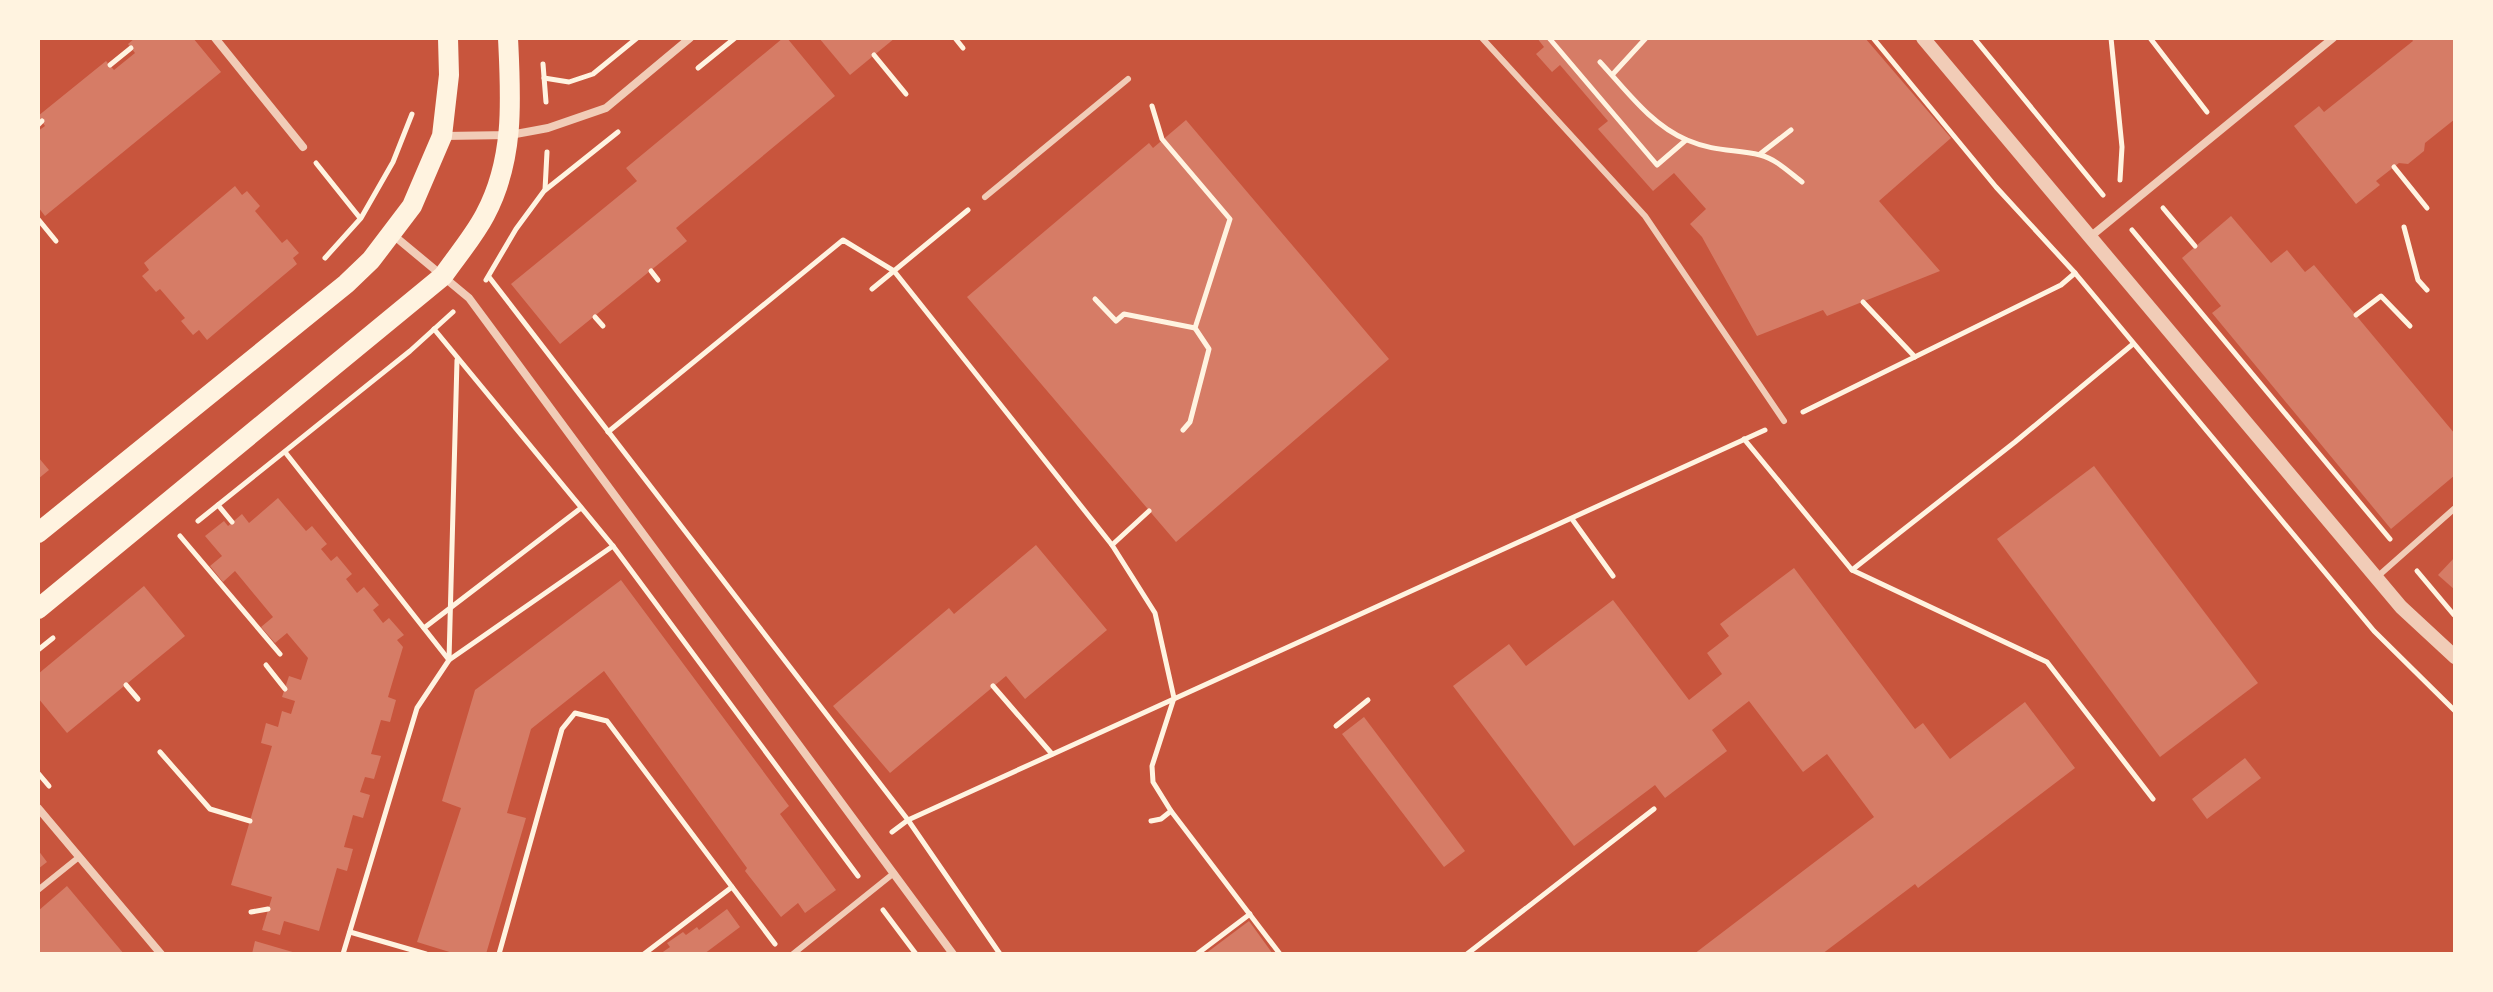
<svg xmlns="http://www.w3.org/2000/svg" width="2493" height="992" viewBox="0 0 2493 992" font-family="Overpass,sans-serif">
<style>
.building{fill:#d67c66}
.lines{fill:none;stroke-linecap:round;stroke-linejoin:round}
.path{stroke:#fff3e0;stroke-width:5}
.service{stroke:#f1ccb7;stroke-width:6}
.minor{stroke:#f1ccb7;stroke-width:8}
.tertiary{stroke:#f1ccb7;stroke-width:14}
.primary{stroke:#fff3e0;stroke-width:20}
</style>
<rect width="100%" height="100%" fill="#c8553d"/>
<!-- building -->
<g class="building">
<polygon points="135,38 193,38 221,72 45,216 38,207 38,131 45,126 38,116 106,61 114,70 135,53 128,44"/>
<polygon points="783,38 787,38 835,96 676,228 687,241 560,344 511,284 637,181 626,168"/>
<polygon points="819,38 895,38 850,75"/>
<polygon points="1537,38 1865,38 1951,138 1879,201 1940,271 1827,316 1823,310 1757,336 1702,237 1690,224 1706,209 1674,173 1653,191 1598,129 1608,121 1560,65 1552,72 1536,54 1544,47"/>
<polygon points="2411,38 2455,38 2455,119 2425,143 2424,151 2408,164 2399,163 2376,181 2380,185 2356,204 2294,126 2319,106 2324,112 2413,41"/>
<polygon points="1186,120 1389,359 1176,542 967,297 1149,143 1153,148"/>
<polygon points="235,186 242,195 247,191 260,206 255,211 282,243 287,239 299,253 293,258 297,264 207,340 199,330 193,335 181,321 185,318 160,289 156,292 142,276 149,270 144,263"/>
<polygon points="2231,216 2271,263 2287,250 2305,272 2314,265 2455,434 2455,475 2391,529 2212,313 2221,306 2182,258"/>
<polygon points="38,457 49,470 38,479"/>
<polygon points="2094,466 2258,683 2160,757 1997,539"/>
<polygon points="278,498 306,531 312,526 327,544 321,549 331,561 337,556 352,574 346,579 357,593 364,587 379,605 373,610 383,623 389,618 404,635 397,640 403,647 388,697 396,700 390,722 381,720 371,754 381,756 374,779 365,777 360,792 370,795 363,818 353,815 344,847 353,849 347,871 337,868 319,931 284,921 280,935 262,930 272,897 231,885 272,746 261,743 266,723 278,727 282,711 291,714 295,701 282,697 289,676 301,680 308,658 287,633 275,643 261,627 273,617 235,571 223,582 210,566 222,556 205,536 224,521 228,526 242,514 249,523"/>
<polygon points="1036,545 1107,630 1025,699 1006,676 890,773 833,706 949,608 954,614"/>
<polygon points="2455,557 2455,590 2438,575"/>
<polygon points="1794,568 1915,729 1923,723 1950,759 2025,702 2075,768 1918,888 1915,884 1822,954 1694,954 1874,817 1827,754 1803,772 1749,701 1712,730 1727,751 1665,798 1655,785 1574,846 1453,686 1509,644 1526,666 1613,600 1689,700 1722,674 1707,653 1729,636 1720,624"/>
<polygon points="621,580 789,806 780,814 836,890 805,913 798,903 781,917 745,871 747,868 604,671 531,729 507,813 526,818 486,954 456,954 417,942 461,808 442,801 475,690"/>
<polygon points="144,586 185,636 67,733 38,698 38,674"/>
<polygon points="1364,717 1465,851 1444,867 1342,734"/>
<polygon points="2245,758 2261,778 2207,819 2192,799"/>
<polygon points="38,850 47,862 38,869"/>
<polygon points="67,886 124,954 38,954 38,911"/>
<polygon points="727,909 740,927 704,954 660,954 670,947 667,943 683,932 686,935 697,927 699,930"/>
<polygon points="1249,921 1273,954 1205,954"/>
<polygon points="255,941 296,953 296,954 252,954"/>
</g>
<g class="lines">
<!-- path -->
<g class="path">
<polyline points="955,38 963,48"/>
<polyline points="1549,38 1657,165 1686,140"/>
<polyline points="1873,38 1996,187 2075,273 2374,631 2455,711"/>
<polyline points="1974,38 2103,195"/>
<polyline points="2111,38 2122,147 2120,180"/>
<polyline points="2150,38 2207,112"/>
<polyline points="874,55 906,94"/>
<path d="M1600 62C1626 90 1651 125 1687 140 1715 152 1734 149 1760 155 1776 159 1789 172 1802 182"/>
<polyline points="543,64 546,102"/>
<polyline points="110,65 131,48"/>
<polyline points="698,68 735,38"/>
<polyline points="1612,75 1646,38"/>
<polyline points="544,78 569,82 593,74 637,38"/>
<polyline points="1152,106 1162,139 1230,219 1195,328 1209,349 1190,422 1183,430"/>
<polyline points="38,125 42,121"/>
<polyline points="1760,154 1791,130"/>
<polyline points="316,163 360,218"/>
<polyline points="2394,167 2427,208"/>
<polyline points="545,190 547,152"/>
<polyline points="2163,208 2195,246"/>
<polyline points="38,219 56,241"/>
<polyline points="2404,227 2418,280 2427,290"/>
<polyline points="2132,230 2390,539"/>
<polyline points="325,258 361,218 393,162 412,114"/>
<polyline points="651,271 658,280"/>
<polyline points="489,277 908,820 1000,954"/>
<polyline points="486,280 516,229 544,191 618,132"/>
<polyline points="872,289 968,210"/>
<polyline points="1095,299 1116,321 1124,314 1195,328"/>
<polyline points="1863,302 1915,357"/>
<polyline points="2356,315 2381,296 2410,326"/>
<polyline points="595,317 603,326"/>
<polyline points="434,329 613,546 858,876"/>
<polyline points="1803,412 2061,285 2075,273"/>
<polyline points="608,432 843,240 894,271 1112,545 1155,613 1174,698 1152,766 1153,782 1171,811 1280,954"/>
<polyline points="1744,439 1852,570 2047,662 2153,799"/>
<polyline points="285,452 449,660 613,546"/>
<polyline points="218,505 232,522"/>
<polyline points="1572,519 1613,576"/>
<polyline points="198,521 410,351 453,312"/>
<polyline points="180,536 280,654"/>
<polyline points="1112,545 1149,511"/>
<polyline points="1852,570 2015,442 2133,344"/>
<polyline points="2417,571 2454,615"/>
<polyline points="424,628 581,508"/>
<polyline points="38,650 53,638"/>
<polyline points="266,665 285,689"/>
<polyline points="126,685 138,699"/>
<polyline points="993,686 1052,754"/>
<polyline points="1336,726 1368,700"/>
<polyline points="160,752 210,809 250,821"/>
<polyline points="38,773 49,786"/>
<polyline points="1151,821 1161,819 1171,811"/>
<polyline points="892,832 908,820 1765,430"/>
<polyline points="883,910 916,954"/>
<polyline points="251,912 268,909"/>
<polyline points="350,932 426,954"/>
<polyline points="343,954 417,708 449,660 457,360"/>
<polyline points="499,954 562,729 575,713 607,721 775,944"/>
<polyline points="644,954 732,887"/>
<polyline points="1197,954 1250,914"/>
<polyline points="1467,954 1654,809"/>
</g>
<!-- service -->
<g class="service">
<polyline points="1482,38 1645,216 1784,421"/>
<polyline points="985,197 1128,79"/>
<polyline points="2377,577 2455,508"/>
<polyline points="38,890 79,857"/>
<polyline points="793,954 894,873"/>
</g>
<!-- minor -->
<g class="minor">
<polyline points="215,38 303,147"/>
<polyline points="444,136 510,135 532,131 548,128 606,108 690,38"/>
<polyline points="392,234 469,298 953,954"/>
<polyline points="2090,237 2333,38"/>
<polyline points="38,808 161,954"/>
</g>
<!-- tertiary -->
<polyline class="tertiary" points="1923,38 2401,607 2455,657"/>
<!-- primary -->
<g class="primary">
<polyline points="38,533 346,284 371,260 412,206 442,136 449,75 448,38"/>
<path d="M38 609 443 276C457 256 474 236 485 215 515 159 511 98 508 38"/>
</g>
</g>
<!-- border -->
<rect width="2493" height="992" fill="none" stroke="#fff3e0" stroke-width="80"/>
</svg>
